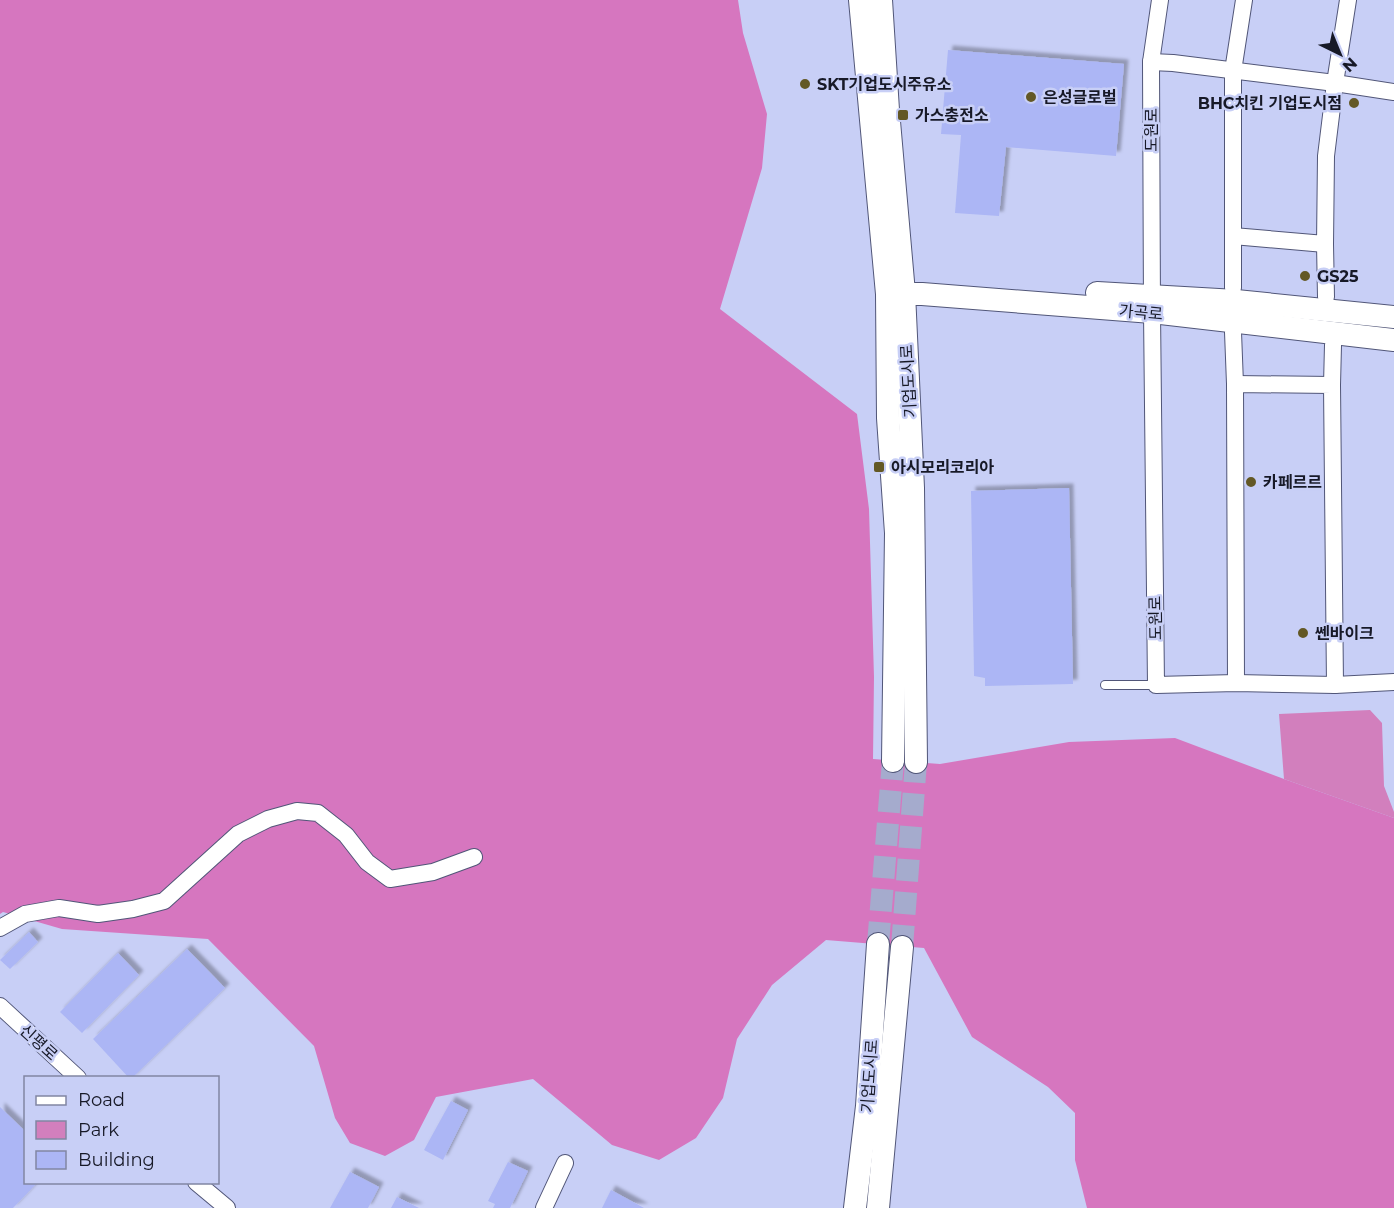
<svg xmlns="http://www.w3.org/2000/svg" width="1394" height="1208" viewBox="0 0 1394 1208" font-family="Montserrat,'Noto Sans KR',sans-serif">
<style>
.green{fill:#d27fbd}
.forest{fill:#d676bf}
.building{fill:#acb6f5;filter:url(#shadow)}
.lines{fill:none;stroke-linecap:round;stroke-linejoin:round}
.secondary-tunnel{stroke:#a5abcd;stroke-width:22;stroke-dasharray:22 11;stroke-linecap:butt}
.lane-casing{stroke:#515678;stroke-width:10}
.street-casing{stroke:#515678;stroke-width:18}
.secondary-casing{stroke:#515678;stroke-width:24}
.lane{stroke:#fff;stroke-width:8}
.street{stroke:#fff;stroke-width:16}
.secondary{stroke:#fff;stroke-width:22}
.poi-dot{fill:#635825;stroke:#c8cff6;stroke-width:2}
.labels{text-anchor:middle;stroke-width:5;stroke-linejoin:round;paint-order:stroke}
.poi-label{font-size:16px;font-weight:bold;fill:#171927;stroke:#c8cff6;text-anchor:start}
.street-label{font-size:16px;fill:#171927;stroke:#c8cff6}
</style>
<defs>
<filter id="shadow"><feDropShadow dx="4.5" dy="-4.5" stdDeviation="1.5" flood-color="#0004"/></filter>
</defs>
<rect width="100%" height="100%" fill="#c8cff6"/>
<!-- green -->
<polygon class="green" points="1370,710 1382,723 1384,786 1394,812 1394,818 1284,779 1279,714"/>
<!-- forest -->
<polygon class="forest" points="0,0 738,0 743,33 767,114 762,168 720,309 857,414 869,509 874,677 873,759 940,764 1069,742 1175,738 1284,779 1394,818 1394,1208 1087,1208 1075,1160 1075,1113 1048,1087 972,1037 924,948 826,940 772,985 737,1039 723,1098 696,1138 659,1160 612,1145 533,1079 436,1097 414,1140 385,1156 350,1143 335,1118 314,1046 208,939 62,929 3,912 0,914"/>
<!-- building -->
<g class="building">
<polygon points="948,50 1124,64 1116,156 1006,147 999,216 955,213 961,135 941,134"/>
<polygon points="1069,488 1073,684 985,686 985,678 974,676 971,491"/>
<polygon points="29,932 38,942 10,969 0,960"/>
<polygon points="187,949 225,988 132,1078 129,1078 93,1039"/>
<polygon points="118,953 139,975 82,1033 60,1012"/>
<polygon points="451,1101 468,1110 443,1160 424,1150"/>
<polygon points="0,1107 26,1132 26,1182 38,1182 13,1208 0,1208"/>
<polygon points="508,1162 528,1171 510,1208 493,1208 495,1204 488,1201"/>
<polygon points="350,1172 379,1187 368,1208 330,1208"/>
<polygon points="611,1190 644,1208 602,1208"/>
<polygon points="397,1197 419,1208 391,1208"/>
</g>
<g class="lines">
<!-- secondary-tunnel -->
<g class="secondary-tunnel">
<polyline points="878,944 893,761"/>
<polyline points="902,947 916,762"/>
</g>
<!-- lane casing -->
<g class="lane-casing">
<polyline id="lane" points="1105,685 1156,685"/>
</g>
<!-- street casing -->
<g class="street-casing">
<g id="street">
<polyline points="1160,0 1151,62 1152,312 1156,685 1236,683 1335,685 1394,682"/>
<polyline points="1244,0 1233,71 1233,236 1325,244 1326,156 1335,83 1348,0"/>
<polyline points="1151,62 1173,63 1335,83 1394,92"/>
<polyline points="1325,244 1326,297"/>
<polyline points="1233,288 1233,236"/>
<polyline points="1233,332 1235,384"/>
<polyline points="1332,385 1333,345"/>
<polyline points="1236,683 1235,384 1332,385 1335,685"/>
<polyline points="0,928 25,914 59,908 98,914 133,909 164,901 238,834 268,819 297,811 318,813 346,835 367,862 390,879 433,872 474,857"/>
<polyline points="0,1006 78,1078"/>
<polyline points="196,1182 227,1208"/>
<polyline points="544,1208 565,1163"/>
</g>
</g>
<!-- secondary casing -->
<g class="secondary-casing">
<g id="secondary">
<polyline points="860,0 887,294 888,418 896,533 893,761"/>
<polyline points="881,0 888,110 904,293 913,488 916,762"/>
<polyline points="1097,293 1236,301 1394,317"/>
<polyline points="891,294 922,294 1152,312 1394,340"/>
<polyline points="855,1208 867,1106 878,944"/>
<polyline points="878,1208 902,947"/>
</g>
</g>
<!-- lane -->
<use href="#lane" class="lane"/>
<!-- street -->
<use href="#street" class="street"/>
<!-- secondary -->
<use href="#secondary" class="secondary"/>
</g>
<!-- markers -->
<g class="poi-dot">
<circle cx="805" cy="84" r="6"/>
<circle cx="1031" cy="97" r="6"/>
<circle cx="1354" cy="103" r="6"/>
<rect x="897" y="109" width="12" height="12" rx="3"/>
<circle cx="1305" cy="276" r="6"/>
<rect x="873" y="461" width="12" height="12" rx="3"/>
<circle cx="1251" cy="482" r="6"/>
<circle cx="1303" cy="633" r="6"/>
</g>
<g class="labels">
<!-- poi labels -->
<g class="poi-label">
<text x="817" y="90">SKT기업도시주유소</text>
<text x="1043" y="103">은성글로벌</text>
<text x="1342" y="109" text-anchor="end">BHC치킨 기업도시점</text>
<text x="915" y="121">가스충전소</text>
<text x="1317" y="282">GS25</text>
<text x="891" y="473">아시모리코리아</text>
<text x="1263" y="488">카페르르</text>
<text x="1315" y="639">쎈바이크</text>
</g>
<!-- street labels -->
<g class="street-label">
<text transform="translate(1151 130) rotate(-90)" y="6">도원로</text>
<text transform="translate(1141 312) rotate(5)" y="6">가곡로</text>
<text transform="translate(908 381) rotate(-93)" y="6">기업도시로</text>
<text transform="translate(1155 618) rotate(-91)" y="6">도원로</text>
<text transform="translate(39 1042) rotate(42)" y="6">신평로</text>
<text transform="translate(869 1076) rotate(-86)" y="6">기업도시로</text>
</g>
</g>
<!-- legend -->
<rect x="24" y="1076" width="195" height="108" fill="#c8cff6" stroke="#8186a3" stroke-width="1.5"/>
<rect x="36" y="1096" width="30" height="9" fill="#ffffff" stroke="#8186a3" stroke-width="1.5"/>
<text x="78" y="1106" font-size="18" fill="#171927">Road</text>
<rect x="36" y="1121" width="30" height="18" fill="#d27fbd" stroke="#8186a3" stroke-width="1.5"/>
<text x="78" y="1136" font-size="18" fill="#171927">Park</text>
<rect x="36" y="1151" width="30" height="18" fill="#acb6f5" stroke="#8186a3" stroke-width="1.5"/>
<text x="78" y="1166" font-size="18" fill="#171927">Building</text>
<!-- north arrow -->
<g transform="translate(1340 54) rotate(137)" stroke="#c8cff6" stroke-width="4.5" paint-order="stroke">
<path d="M0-4.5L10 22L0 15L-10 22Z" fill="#171927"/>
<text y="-9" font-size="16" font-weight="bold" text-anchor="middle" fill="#171927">N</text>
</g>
</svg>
